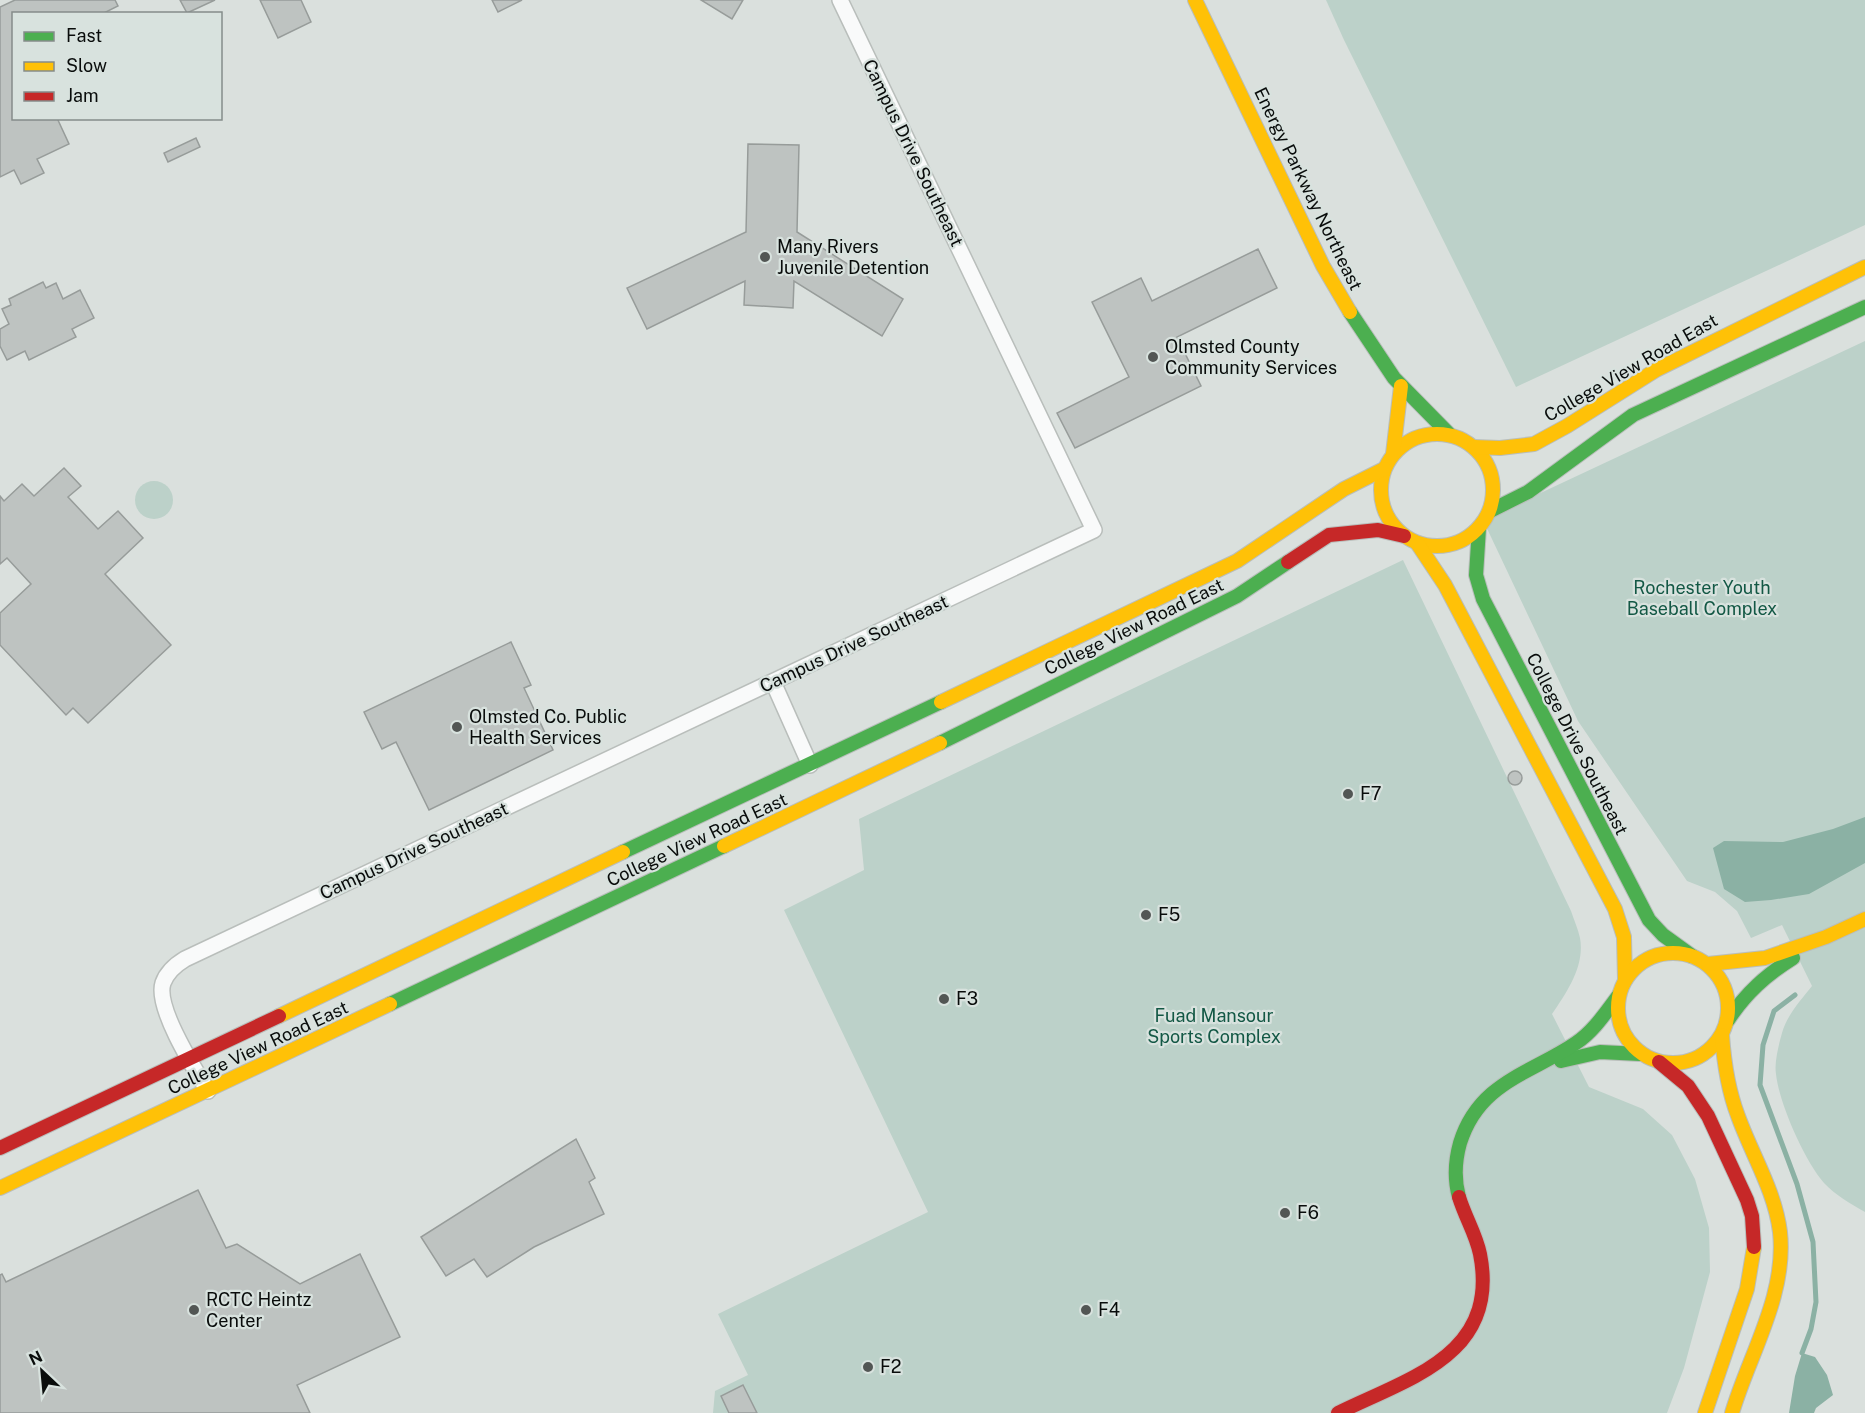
<svg xmlns="http://www.w3.org/2000/svg" width="1865" height="1413" viewBox="0 0 1865 1413" font-family="'Public Sans',sans-serif">
<style>
.green{fill:#bcd1c9}
.water{fill:#8bb1a4}
.lines{fill:none;stroke-linecap:round;stroke-linejoin:round}
.stream{stroke:#8bb1a4;stroke-width:5}
.building{fill:#bec3c1;stroke:#979c9a;stroke-width:1.5}
.street-casing{stroke:#b9bebb;stroke-width:18}
.fast-casing{stroke:#b9bebb;stroke-width:16}
.slow-casing{stroke:#b9bebb;stroke-width:16}
.jam-casing{stroke:#b9bebb;stroke-width:16}
.street{stroke:#f9fafa;stroke-width:15}
.fast{stroke:#4caf50;stroke-width:14}
.slow{stroke:#ffc107;stroke-width:14}
.jam{stroke:#c62828;stroke-width:14}
.poi-dot{fill:#525654;stroke:#d8e2de;stroke-width:2}
.labels{text-anchor:middle;stroke-width:4.5;stroke-linejoin:round;paint-order:stroke}
.street-label{font-size:18px;fill:#090c0b;stroke:#d8e2de}
.poi-label{font-size:18px;fill:#090c0b;stroke:#d8e2de;text-anchor:start}
.park-label{font-size:18px;fill:#135845;stroke:#d8e2de}
</style>
<rect width="100%" height="100%" fill="#dae0dd"/>
<!-- green -->
<g class="green">
<polygon points="1326,0 1865,0 1865,225 1516,387 1344,40"/>
<path d="M1865 341V1212C1851 1204 1835 1195 1824 1183 1804 1160 1779 1103 1776 1074 1774 1062 1779 1044 1782 1033 1787 1015 1801 1000 1812 986L1782 925 1751 938 1737 911 1715 892 1687 881 1578 721 1483 520Z"/>
<circle cx="154" cy="500" r="19"/>
<path d="M1403 560 1571 911C1574 920 1578 929 1580 938 1585 966 1567 992 1552 1014L1589 1087 1643 1109 1672 1135 1695 1179 1709 1228 1710 1272 1684 1368 1667 1413H713L715 1391 748 1375 718 1314 928 1212 784 910 864 870 859 819Z"/>
</g>
<!-- water -->
<g class="water">
<polygon points="1865,817 1865,863 1809,894 1771,900 1745,902 1724,889 1713,848 1724,841 1783,842 1833,829"/>
<polygon points="1802,1353 1815,1357 1827,1375 1833,1395 1816,1408 1814,1413 1789,1413 1795,1376"/>
</g>
<g class="lines">
<!-- stream -->
<polyline class="stream" points="1795,995 1774,1011 1763,1045 1760,1085 1797,1184 1813,1242 1816,1302 1811,1329 1802,1353"/>
</g>
<!-- building -->
<g class="building">
<polygon points="15,0 115,0 118,6 102,14 14,14 14,118 57,118 69,144 37,159 44,173 21,184 14,170 0,177 0,7"/>
<polygon points="180,0 215,0 187,13"/>
<polygon points="260,0 301,0 311,22 278,38"/>
<polygon points="492,0 522,0 498,12"/>
<polygon points="701,0 743,0 732,19"/>
<polygon points="196,138 200,147 168,162 164,153"/>
<polygon points="748,144 799,145 797,232 903,299 882,336 794,281 793,308 744,305 745,281 647,329 627,288 746,232"/>
<polygon points="1258,249 1277,288 1177,337 1201,386 1075,448 1057,413 1129,377 1092,302 1141,278 1152,301"/>
<polygon points="43,282 46,288 56,283 63,299 80,290 94,318 72,329 76,337 29,360 25,351 7,360 0,346 0,329 9,324 2,309 11,305 9,299"/>
<polygon points="64,468 81,486 68,497 98,529 118,511 143,538 105,574 171,645 88,723 73,708 66,715 0,645 0,613 31,584 7,558 0,564 0,496 4,501 22,484 34,496"/>
<polygon points="511,642 531,685 524,688 553,750 429,810 396,742 382,749 364,712"/>
<circle cx="1515" cy="778" r="7"/>
<polygon points="576,1139 595,1178 589,1182 604,1214 534,1247 487,1277 474,1259 446,1276 421,1237"/>
<polygon points="198,1190 226,1248 237,1244 300,1284 360,1254 400,1337 297,1385 310,1413 0,1413 0,1275 2,1274 6,1282"/>
<polygon points="743,1385 757,1413 729,1413 721,1396"/>
</g>
<g class="lines">
<!-- street casing -->
<g class="street-casing">
<g id="street">
<polyline points="773,682 810,765"/>
<path d="M208 1091C195 1070 155 1007 163 983 167 972 175 965 185 959L1094 530 840 0"/>
</g>
</g>
<!-- fast casing -->
<g class="fast-casing">
<g id="fast">
<polyline points="1350,312 1394,378 1449,434"/>
<polyline points="1490,511 1528,492 1633,415 1865,307"/>
<polyline points="1479,528 1476,575 1483,599 1649,920 1663,935 1692,956"/>
<polyline points="940,743 1237,596 1288,562"/>
<polyline points="623,852 941,702"/>
<polyline points="390,1004 724,846"/>
<path d="M1728 1020C1746 993 1766 975 1793 958"/>
<polyline points="1561,1061 1600,1052 1640,1054"/>
<path d="M1459 1197C1454 1179 1455 1161 1460 1143 1479 1082 1530 1074 1576 1043 1594 1031 1606 1012 1619 995"/>
</g>
</g>
<!-- slow casing -->
<g class="slow-casing">
<g id="slow">
<polyline points="1195,0 1323,266 1350,312"/>
<circle cx="1437" cy="490" r="56"/>
<polyline points="1474,447 1500,448 1534,444 1567,426 1656,370 1865,267"/>
<polyline points="1393,454 1401,386"/>
<polyline points="1417,543 1445,585 1615,909 1624,937 1625,980"/>
<polyline points="941,702 1237,561 1344,489 1384,469"/>
<polyline points="724,846 940,743"/>
<circle cx="1673" cy="1008" r="55"/>
<polyline points="1708,964 1765,958 1826,937 1865,919"/>
<polyline points="279,1016 623,852"/>
<path d="M1722 1035C1724 1063 1728 1090 1738 1116 1752 1155 1775 1191 1780 1232 1787 1295 1749 1355 1732 1413"/>
<polyline points="0,1188 390,1004"/>
<polyline points="1705,1413 1747,1289 1754,1247"/>
</g>
</g>
<!-- jam casing -->
<g class="jam-casing">
<g id="jam">
<polyline points="1288,562 1329,535 1378,530 1404,536"/>
<polyline points="1659,1062 1688,1086 1708,1116 1747,1200 1752,1216 1754,1247"/>
<polyline points="0,1148 279,1016"/>
<path d="M1338 1413C1409 1378 1500 1355 1480 1254 1476 1234 1465 1217 1459 1197"/>
</g>
</g>
<!-- street -->
<use href="#street" class="street"/>
<!-- fast -->
<use href="#fast" class="fast"/>
<!-- slow -->
<use href="#slow" class="slow"/>
<!-- jam -->
<use href="#jam" class="jam"/>
</g>
<!-- markers -->
<g class="poi-dot">
<circle cx="765" cy="257" r="6"/>
<circle cx="1153" cy="357" r="6"/>
<circle cx="457" cy="727" r="6"/>
<circle cx="1348" cy="794" r="6"/>
<circle cx="1146" cy="915" r="6"/>
<circle cx="944" cy="999" r="6"/>
<circle cx="1285" cy="1213" r="6"/>
<circle cx="194" cy="1310" r="6"/>
<circle cx="1086" cy="1310" r="6"/>
<circle cx="868" cy="1367" r="6"/>
</g>
<g class="labels">
<!-- street labels -->
<g class="street-label">
<text transform="translate(913 153) rotate(64)" y="6">Campus Drive Southeast</text>
<text transform="translate(1308 189) rotate(64)" y="6">Energy Parkway Northeast</text>
<text transform="translate(1631 368) rotate(-30)" y="6">College View Road East</text>
<text transform="translate(1134 627) rotate(-26)" y="6">College View Road East</text>
<text transform="translate(854 644) rotate(-25)" y="6">Campus Drive Southeast</text>
<text transform="translate(1577 744) rotate(63)" y="6">College Drive Southeast</text>
<text transform="translate(697 840) rotate(-25)" y="6">College View Road East</text>
<text transform="translate(414 851) rotate(-25)" y="6">Campus Drive Southeast</text>
<text transform="translate(258 1048) rotate(-25)" y="6">College View Road East</text>
</g>
<!-- poi labels -->
<g class="poi-label">
<text x="777" y="253">Many Rivers<tspan x="777" dy="21">Juvenile Detention</tspan></text>
<text x="1165" y="353">Olmsted County<tspan x="1165" dy="21">Community Services</tspan></text>
<text x="469" y="723">Olmsted Co. Public<tspan x="469" dy="21">Health Services</tspan></text>
<text x="1360" y="800">F7</text>
<text x="1158" y="921">F5</text>
<text x="956" y="1005">F3</text>
<text x="1297" y="1219">F6</text>
<text x="206" y="1306">RCTC Heintz<tspan x="206" dy="21">Center</tspan></text>
<text x="1098" y="1316">F4</text>
<text x="880" y="1373">F2</text>
</g>
<!-- park labels -->
<g class="park-label">
<text x="1702" y="594">Rochester Youth<tspan x="1702" dy="21">Baseball Complex</tspan></text>
<text x="1214" y="1022">Fuad Mansour<tspan x="1214" dy="21">Sports Complex</tspan></text>
</g>
</g>
<!-- legend -->
<rect x="12" y="12" width="210" height="108" fill="#d8e2de" stroke="#858c8a" stroke-width="1.5"/>
<rect x="24" y="32" width="30" height="9" fill="#4caf50" stroke="#858c8a" stroke-width="1.5"/>
<text x="66" y="42" font-size="18" fill="#090c0b">Fast</text>
<rect x="24" y="62" width="30" height="9" fill="#ffc107" stroke="#858c8a" stroke-width="1.5"/>
<text x="66" y="72" font-size="18" fill="#090c0b">Slow</text>
<rect x="24" y="92" width="30" height="9" fill="#c62828" stroke="#858c8a" stroke-width="1.5"/>
<text x="66" y="102" font-size="18" fill="#090c0b">Jam</text>
<!-- north arrow -->
<g transform="translate(42 1371) rotate(334)" stroke="#d8e2de" stroke-width="4.5" paint-order="stroke">
<path d="M0-4.5L10 22L0 15L-10 22Z" fill="#090c0b"/>
<text y="-9" font-size="16" font-weight="bold" text-anchor="middle" fill="#090c0b">N</text>
</g>
</svg>
